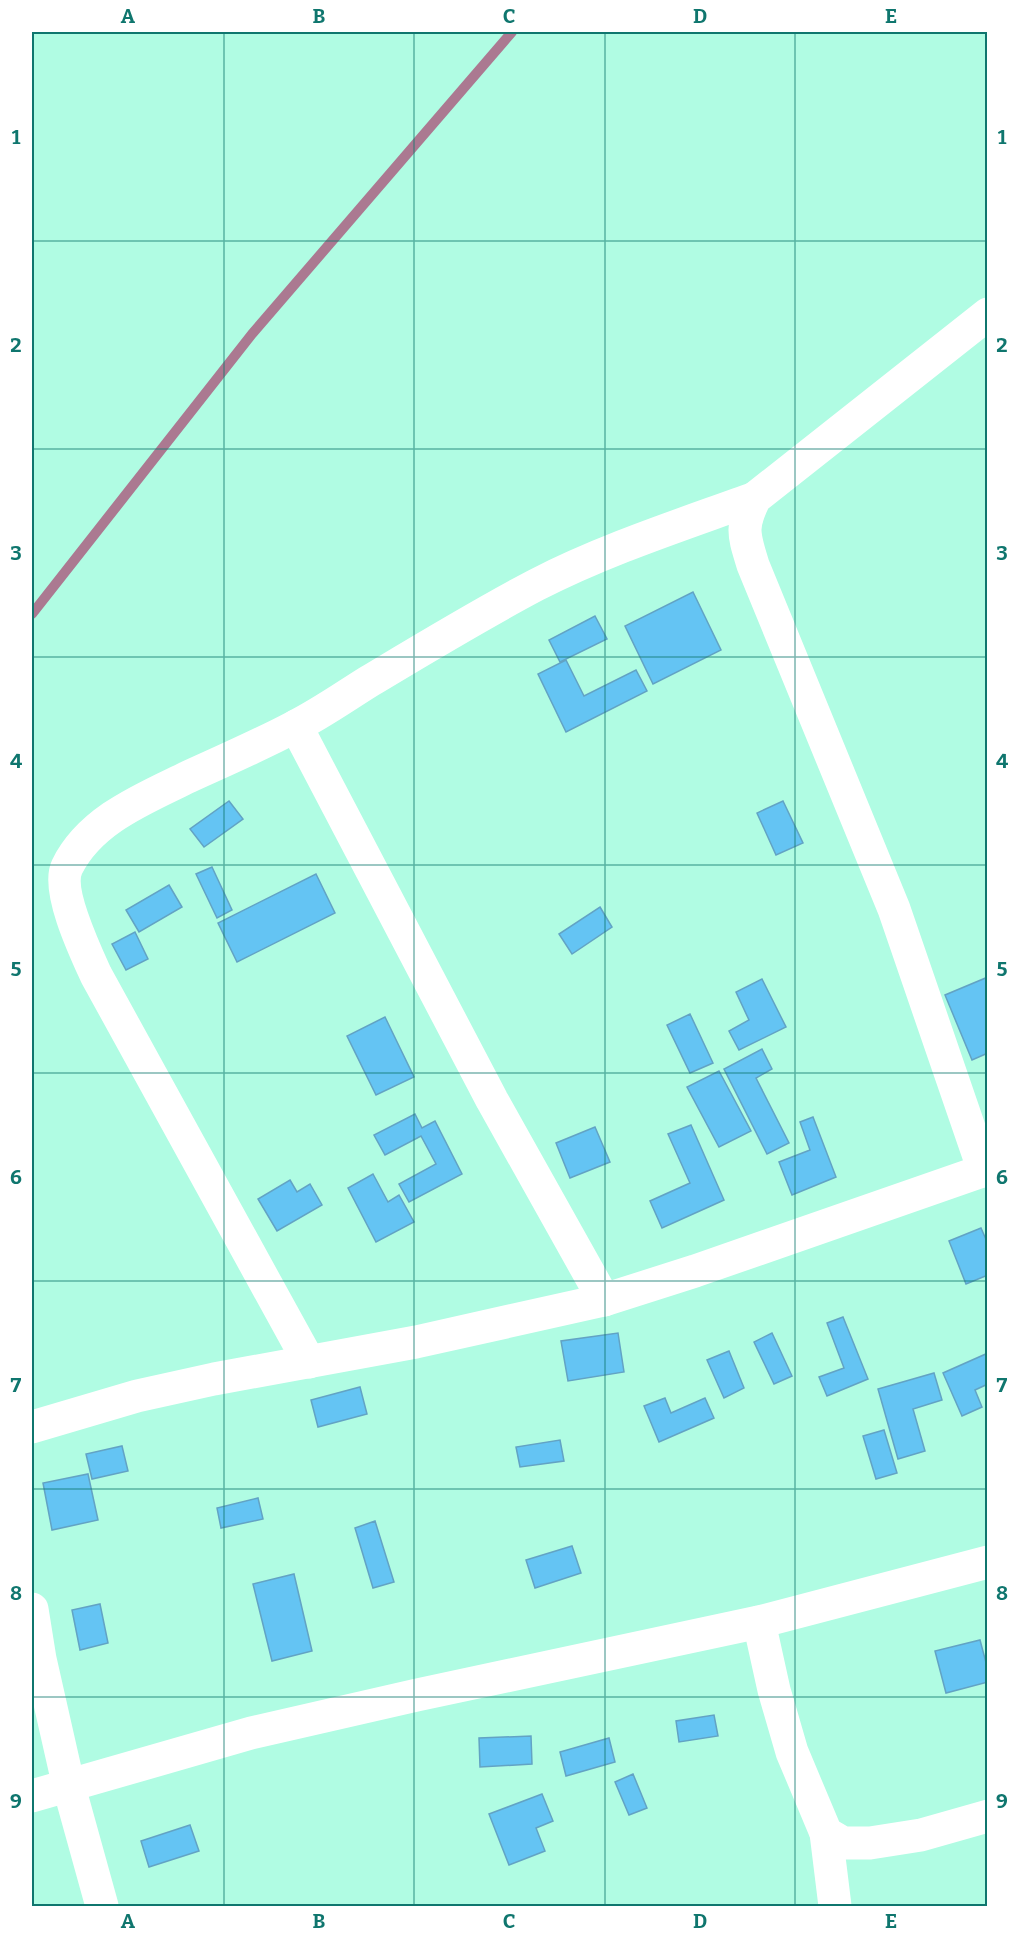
<svg xmlns="http://www.w3.org/2000/svg" width="1019" height="1938" viewBox="0 0 1019 1938" font-family="Bitter,serif">
<style>
.lines{fill:none;stroke-linecap:round;stroke-linejoin:round}
.stream{stroke:#ab7991;stroke-width:10}
.building{fill:#64c4f3;stroke:#62a3c4;stroke-width:1.5}
.street{stroke:#fff;stroke-width:33}
.grid{fill:none;stroke:#0f766e;stroke-width:1.5;stroke-opacity:0.55}
.neatline{fill:none;stroke:#0f766e;stroke-width:2}
.grid-label{font-size:20px;text-anchor:middle;font-weight:bold;fill:#0f766e}
</style>
<rect width="100%" height="100%" fill="#b0fce3"/>
<g class="lines">
<!-- stream -->
<polyline class="stream" points="32,614 252,334 512,32"/>
</g>
<!-- building -->
<g class="building">
<polygon points="693,592 721,650 653,684 625,626"/>
<polygon points="595,616 607,639 560,662 549,640"/>
<polygon points="566,660 584,696 636,670 647,691 566,732 538,674"/>
<polygon points="229,801 243,819 204,847 190,829"/>
<polygon points="783,801 803,843 776,855 757,813"/>
<polygon points="212,867 232,910 217,918 196,874"/>
<polygon points="316,874 335,913 237,962 218,923"/>
<polygon points="169,885 182,907 139,932 126,910"/>
<polygon points="600,907 612,927 572,954 559,934"/>
<polygon points="135,932 148,959 126,970 112,944"/>
<polygon points="988,977 988,1053 972,1060 945,995"/>
<polygon points="762,979 786,1027 739,1050 729,1031 749,1020 736,992"/>
<polygon points="690,1014 713,1063 690,1073 667,1025"/>
<polygon points="385,1017 414,1077 376,1095 347,1036"/>
<polygon points="762,1049 772,1069 756,1078 789,1143 767,1154 724,1069"/>
<polygon points="719,1071 751,1131 719,1147 687,1087"/>
<polygon points="415,1114 422,1128 435,1121 462,1174 409,1202 399,1184 436,1164 421,1136 385,1155 374,1135"/>
<polygon points="813,1117 836,1177 792,1195 779,1162 810,1150 800,1122"/>
<polygon points="691,1125 724,1200 662,1228 650,1201 690,1183 668,1134"/>
<polygon points="595,1127 610,1162 570,1178 556,1143"/>
<polygon points="373,1174 388,1202 399,1195 414,1222 376,1242 348,1188"/>
<polygon points="290,1180 297,1192 310,1184 322,1205 277,1231 258,1199"/>
<polygon points="981,1228 988,1244 988,1275 966,1284 949,1241"/>
<polygon points="843,1317 868,1379 827,1396 819,1377 844,1368 827,1323"/>
<polygon points="618,1333 624,1372 568,1381 561,1341"/>
<polygon points="772,1333 792,1376 774,1384 754,1342"/>
<polygon points="729,1351 744,1388 724,1398 707,1360"/>
<polygon points="988,1353 988,1384 975,1390 982,1407 962,1416 943,1373"/>
<polygon points="934,1373 942,1400 913,1409 925,1451 898,1459 878,1389"/>
<polygon points="360,1387 367,1414 318,1427 311,1400"/>
<polygon points="665,1398 671,1413 705,1398 714,1418 659,1442 644,1406"/>
<polygon points="884,1430 897,1473 876,1479 863,1436"/>
<polygon points="560,1440 564,1461 520,1467 516,1447"/>
<polygon points="122,1446 128,1471 92,1479 86,1454"/>
<polygon points="88,1474 98,1520 52,1530 43,1483"/>
<polygon points="258,1498 263,1519 221,1528 217,1508"/>
<polygon points="375,1521 394,1582 373,1588 355,1528"/>
<polygon points="572,1546 581,1573 535,1588 526,1560"/>
<polygon points="294,1574 312,1651 272,1661 253,1584"/>
<polygon points="100,1604 108,1643 80,1650 72,1610"/>
<polygon points="980,1640 988,1670 988,1682 946,1693 935,1651"/>
<polygon points="714,1715 718,1736 679,1742 676,1721"/>
<polygon points="531,1736 532,1764 480,1767 479,1738"/>
<polygon points="609,1738 615,1762 566,1776 560,1752"/>
<polygon points="633,1774 647,1808 629,1815 615,1782"/>
<polygon points="542,1794 553,1821 536,1828 545,1851 509,1865 489,1814"/>
<polygon points="190,1825 199,1851 149,1867 141,1841"/>
</g>
<g class="lines">
<!-- street -->
<g class="street">
<polyline points="296,726 492,1100 604,1300"/>
<path d="M984 1171 894 909 753 565C744 535 740 528 755 498L988 314"/>
<path d="M309 1362 96 975C86 953 56 890 67 867 90 820 143 799 188 777 223 761 260 745 294 727 320 714 344 697 368 682 423 649 479 615 536 585 606 549 681 525 755 498"/>
<polyline points="32,1427 137,1396 214,1379 416,1342 604,1300 695,1271 988,1169"/>
<polyline points="32,1609 40,1659 69,1787 102,1906"/>
<polyline points="759,1622 774,1690 792,1752 826,1833 843,1843 870,1843 921,1835 988,1816"/>
<polyline points="32,1796 251,1733 417,1695 759,1622 988,1562"/>
<polyline points="826,1833 835,1906"/>
</g>
</g>
<!-- grid -->
<path class="grid" d="M224 32V1906M414 32V1906M605 32V1906M795 32V1906M32 241H988M32 449H988M32 657H988M32 865H988M32 1073H988M32 1281H988M32 1489H988M32 1697H988"/>
<!-- border -->
<rect width="1019" height="1938" fill="none" stroke="#ffffff" stroke-width="66"/>
<rect x="33" y="33" width="953" height="1872" class="neatline"/>
<g class="grid-label">
<text x="128" y="23">A</text>
<text x="319" y="23">B</text>
<text x="509" y="23">C</text>
<text x="700" y="23">D</text>
<text x="891" y="23">E</text>
<text x="16" y="144">1</text>
<text x="1002" y="144">1</text>
<text x="16" y="352">2</text>
<text x="1002" y="352">2</text>
<text x="16" y="560">3</text>
<text x="1002" y="560">3</text>
<text x="16" y="768">4</text>
<text x="1002" y="768">4</text>
<text x="16" y="976">5</text>
<text x="1002" y="976">5</text>
<text x="16" y="1184">6</text>
<text x="1002" y="1184">6</text>
<text x="16" y="1392">7</text>
<text x="1002" y="1392">7</text>
<text x="16" y="1600">8</text>
<text x="1002" y="1600">8</text>
<text x="16" y="1808">9</text>
<text x="1002" y="1808">9</text>
<text x="128" y="1928">A</text>
<text x="319" y="1928">B</text>
<text x="509" y="1928">C</text>
<text x="700" y="1928">D</text>
<text x="891" y="1928">E</text>
</g>
</svg>
